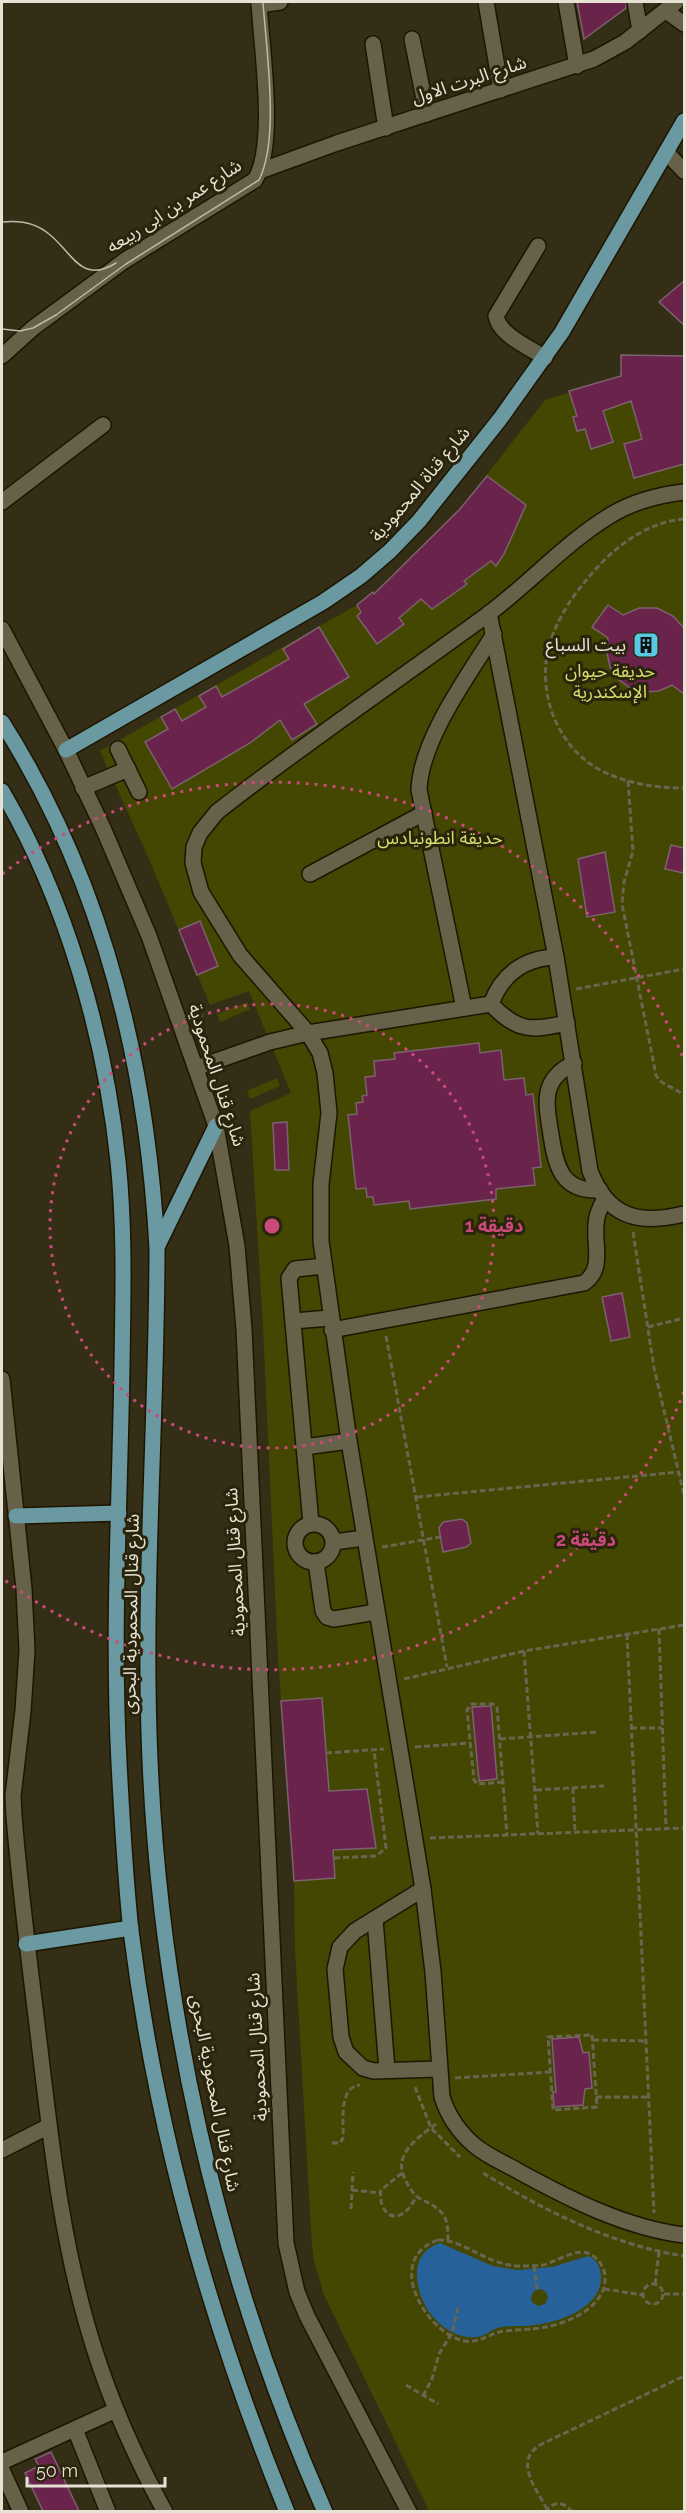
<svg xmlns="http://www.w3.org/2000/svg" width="686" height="2513" viewBox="0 0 686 2513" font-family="Raleway,'Noto Sans Arabic',sans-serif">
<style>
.green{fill:#444701}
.water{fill:#276199;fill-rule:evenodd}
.building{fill:#6a244b;stroke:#7c626e;stroke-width:1.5}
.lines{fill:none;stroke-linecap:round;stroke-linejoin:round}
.minor-casing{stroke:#1c1601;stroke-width:18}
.major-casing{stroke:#1c1601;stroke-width:18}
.path{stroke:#6a6550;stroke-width:3;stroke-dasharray:6 3;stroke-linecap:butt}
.minor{stroke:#686149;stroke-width:15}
.major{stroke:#6a99a1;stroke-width:15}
.tram{stroke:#beb9a9;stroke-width:1.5}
.ring{fill:none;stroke:#cb4a79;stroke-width:3;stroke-dasharray:3 6}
.labels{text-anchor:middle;stroke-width:6;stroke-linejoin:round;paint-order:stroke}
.street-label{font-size:18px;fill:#e6e2d4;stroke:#2a240d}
.poi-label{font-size:18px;fill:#e6e2d4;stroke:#2a240d;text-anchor:end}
.park-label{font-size:18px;fill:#d7de6b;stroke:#2a240d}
.centre{fill:#cb4a79;stroke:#2a240d;stroke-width:3}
.ring-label{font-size:18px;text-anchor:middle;font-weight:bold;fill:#cb4a79;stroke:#2a240d;stroke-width:6;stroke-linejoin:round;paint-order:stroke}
</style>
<rect width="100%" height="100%" fill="#342e17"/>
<!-- green -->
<g class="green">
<polygon points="621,377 684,377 684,2511 429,2511 324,2295 314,2261 312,2246 295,1951 294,1881 278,1658 263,1326 250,1111 291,1093 249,991 210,1005 149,859 100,751 357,605 373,592 375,594 461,508 545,400"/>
<polygon points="247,1002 250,1009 220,1022 217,1014"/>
<polygon points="277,1078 280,1086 250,1099 247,1091"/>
</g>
<!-- water -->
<path class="water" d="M440 2243 493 2266 517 2270 552 2267 588 2256C597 2259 601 2268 601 2278 601 2308 559 2322 535 2325 524 2327 513 2325 502 2327 493 2328 486 2336 477 2337 443 2340 417 2305 417 2274 417 2258 425 2248 440 2243ZM541 2289 546 2292 548 2298 545 2304 538 2306 532 2302 531 2297 534 2291Z"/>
<!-- building -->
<g class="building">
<polygon points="577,2 626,2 626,8 584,39"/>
<polygon points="684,281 684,325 659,302"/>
<polygon points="621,355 684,356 684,464 634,478 624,444 642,439 631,401 603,411 613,442 591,449 585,429 577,431 573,417 577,416 569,391 621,376"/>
<polygon points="487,476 526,505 504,554 496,566 491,561 464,581 467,584 432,609 421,599 399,618 404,624 377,644 357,616 361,612 357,605 373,592 374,594 460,509"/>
<polygon points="608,605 623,615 639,608 657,608 673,616 684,628 684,694 672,685 659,691 644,692 630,688 618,679 610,667 607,653 608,638 592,627"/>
<polygon points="319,627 349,677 304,704 317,724 292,740 280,720 250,743 172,789 145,742 168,729 161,717 175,709 182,721 206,707 199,696 216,686 222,697 289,659 283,649"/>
<polygon points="671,845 684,848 684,873 665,869"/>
<polygon points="605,852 615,912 587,917 578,859"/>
<polygon points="200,921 218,966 197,975 179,930"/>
<polygon points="479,1043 480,1053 501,1050 504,1080 524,1078 526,1095 533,1094 541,1167 533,1168 535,1185 496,1189 496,1199 410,1209 409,1201 374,1205 373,1197 367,1197 366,1188 356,1189 348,1115 357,1114 356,1103 363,1102 362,1096 367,1095 365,1077 375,1076 374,1061 395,1059 394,1053"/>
<polygon points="287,1122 289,1170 275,1170 273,1123"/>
<polygon points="622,1293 630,1337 611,1341 602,1297"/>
<polygon points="462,1519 467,1523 471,1543 466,1547 443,1552 439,1528 443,1522"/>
<polygon points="322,1698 329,1791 367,1789 376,1848 333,1850 335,1878 294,1881 281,1701"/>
<polygon points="491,1706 497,1779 479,1781 472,1707"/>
<polygon points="579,2037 583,2053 589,2052 592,2088 585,2089 583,2105 554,2107 553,2092 556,2092 552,2039"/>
<polygon points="51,2452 79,2511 43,2511 25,2473 39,2466 35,2459"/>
</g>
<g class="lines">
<!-- minor casing -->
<g class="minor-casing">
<g id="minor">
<polyline points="486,2 501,90"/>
<polyline points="566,2 577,66"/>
<polyline points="635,2 640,31"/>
<polyline points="259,5 280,2"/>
<polyline points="666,11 684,24"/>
<polyline points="412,39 427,114"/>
<polyline points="373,44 386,128"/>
<polyline points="666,152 684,171"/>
<polyline points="260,171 337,143 594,59 625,42 676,2"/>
<path d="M538 246 496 316C499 335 529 347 545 358"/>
<path d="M2 356 33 328 124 261 255 180C277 144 261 45 259 2"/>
<path d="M684 492C659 495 634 501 611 515 566 542 529 584 487 615 397 681 305 743 217 812L200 833 194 847 193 863 201 892 240 955 308 1033 320 1053 325 1073 329 1113 321 1184V1241L349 1441 423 1889 433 1972 442 2097C448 2116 459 2132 474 2145 487 2156 504 2163 518 2171 569 2199 626 2228 684 2235"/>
<polyline points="2,502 103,425"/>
<path d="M489 613 556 957 590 1171C608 1218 639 1225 684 1214"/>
<polyline points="2,629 66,750 103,828 149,936 216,1126 237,1246 244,1329 286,2243 297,2292 307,2316 409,2512"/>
<polyline points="118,749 139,792"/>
<polyline points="83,788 128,769"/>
<polyline points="310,874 424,813"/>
<path d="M491 1004C502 974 525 958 556 957"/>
<path d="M491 1004C517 1032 532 1031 567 1023"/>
<path d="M464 1008 419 790C421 739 467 678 494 634"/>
<path d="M574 1063C540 1080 546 1103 551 1135 556 1166 561 1192 600 1190"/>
<polyline points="196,1068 270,1042 308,1033 491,1004"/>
<polyline points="293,1321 330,1318"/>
<path d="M332 1330 584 1283C604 1269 594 1247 596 1225 596 1215 600 1207 605 1199"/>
<path d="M2 1379 24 1589 27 1650 23 1711 13 1796 14 1816C20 1891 30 1966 39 2041 51 2143 62 2246 93 2345 111 2403 136 2459 165 2512"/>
<polyline points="304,1447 349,1441"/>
<circle cx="314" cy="1543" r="19"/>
<polyline points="311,1524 289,1278 295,1269 324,1266"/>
<polyline points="334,1542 364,1538"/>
<polyline points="316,1562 323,1611 327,1617 334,1619 376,1612"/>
<polyline points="423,1889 355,1931 340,1947 335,1969 341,2037 346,2052 363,2068 374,2071 439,2069"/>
<polyline points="375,1919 387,2070"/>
<polyline points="2,2150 49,2126"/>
<polyline points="75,2429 108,2512"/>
<polyline points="2,2462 116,2410"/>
<polyline points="2,2470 21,2512"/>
</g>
</g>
<!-- major casing -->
<g class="major-casing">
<g id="major">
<path d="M2 722C102 880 147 1063 157 1248 157 1410 144 1572 149 1733 157 2000 217 2268 325 2512"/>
<polyline points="66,750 323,602 361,576 390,551 419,521 500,419 562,332 684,121"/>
<path d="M2 791C66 900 105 1036 118 1161 125 1228 123 1297 122 1365 120 1497 112 1631 119 1763 122 1819 125 1876 131 1931 156 2131 211 2326 287 2512"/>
<polyline points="158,1245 216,1126"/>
<polyline points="16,1516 119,1513"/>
<polyline points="26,1944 131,1928"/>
</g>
</g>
<!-- path -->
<g class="path">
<path d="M684 519C649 522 619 543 595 570 576 591 558 616 550 643 535 692 558 750 604 772 629 784 657 788 684 788"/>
<path d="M628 781 633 851 624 882 622 904 656 1075C661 1086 676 1087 684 1096"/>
<polyline points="576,989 684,969"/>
<polyline points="633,1232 654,1368 684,1495"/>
<polyline points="648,1327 684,1318"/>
<polyline points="386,1336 447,1667"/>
<polyline points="417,1497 679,1472"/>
<polyline points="382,1547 440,1537"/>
<polyline points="659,1629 666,1829"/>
<polyline points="627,1634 654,2213"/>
<polyline points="524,1651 538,1834"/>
<polyline points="404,1679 524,1651 684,1625"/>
<polyline points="631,1728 662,1728"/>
<polyline points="500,1739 598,1732"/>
<polyline points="415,1747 471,1743"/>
<polyline points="326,1753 384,1749"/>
<polyline points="503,1782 477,1784 474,1780 467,1710 472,1704 493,1704 497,1707 507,1835"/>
<polyline points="573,1788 575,1833"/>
<polyline points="536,1790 604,1786"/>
<polyline points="430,1838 684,1828"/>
<polyline points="334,1858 376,1856 386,1848 374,1750"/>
<polygon points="592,2035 597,2107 553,2110 548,2037"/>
<polyline points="593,2040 647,2041"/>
<polyline points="455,2078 550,2072"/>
<polyline points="415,2087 431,2128 460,2157"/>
<polyline points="596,2097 649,2097"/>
<path d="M436 2124C419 2137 392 2154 405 2179 408 2186 413 2194 419 2198 429 2204 439 2206 445 2218 448 2225 448 2233 448 2241"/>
<path d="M332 2143H340L343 2138C344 2122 338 2087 360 2085"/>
<path d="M402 2173 381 2190C378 2204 388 2225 405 2212 410 2208 413 2202 417 2196"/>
<path d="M483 2173C545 2211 612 2245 684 2256"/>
<polyline points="352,2190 380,2193"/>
<polyline points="351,2209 353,2172"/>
<path d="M438 2240C463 2239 488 2266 520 2266 527 2266 535 2266 543 2265 556 2262 577 2247 590 2254 598 2258 604 2266 605 2276 608 2310 558 2328 531 2329 521 2330 509 2330 499 2332 485 2336 476 2345 460 2340 422 2327 385 2258 438 2240Z"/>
<polyline points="534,2266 537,2289"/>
<circle cx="653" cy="2294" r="10"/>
<polyline points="655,2284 659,2252"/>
<polyline points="604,2289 643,2295"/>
<polyline points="664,2294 684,2294"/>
<polyline points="406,2385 438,2404"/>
<polyline points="423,2396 432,2379 439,2354 452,2333 458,2308"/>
<path d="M547 2509C536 2488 512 2460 542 2444L684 2376"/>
<path d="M545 2512C553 2501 564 2501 572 2512"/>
</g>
<!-- minor -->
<use href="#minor" class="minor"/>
<!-- major -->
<use href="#major" class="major"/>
<!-- tram -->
<g class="tram">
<path d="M2 222C19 220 35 222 49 234 72 252 81 285 116 263"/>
<path d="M2 329 20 331 33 328 56 315 126 264 259 180C280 139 266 48 263 2"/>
</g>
</g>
<!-- distance rings -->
<g class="ring">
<circle cx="272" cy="1226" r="222"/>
<path d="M684 1392A444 444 0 0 1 2 1578M2 874A444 444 0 0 1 684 1060"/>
</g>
<!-- icons -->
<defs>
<g id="building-square" transform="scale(1.35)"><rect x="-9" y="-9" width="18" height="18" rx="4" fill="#58c9e3" stroke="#2a240d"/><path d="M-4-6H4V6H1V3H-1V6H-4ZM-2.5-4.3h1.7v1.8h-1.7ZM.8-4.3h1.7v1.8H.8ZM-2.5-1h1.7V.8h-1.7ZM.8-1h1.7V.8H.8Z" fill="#111"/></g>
</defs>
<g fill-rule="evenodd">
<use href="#building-square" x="646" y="645"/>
</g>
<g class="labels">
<!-- street labels -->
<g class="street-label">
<text transform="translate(469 80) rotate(-18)" y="6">شارع البرت الاول</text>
<text transform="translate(174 206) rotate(-33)" y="6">شارع عمر بن ابى ربيعه</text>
<text transform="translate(420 484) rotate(-50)" y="6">شارع قناة المحمودية</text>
<text transform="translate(217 1075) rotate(72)" y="6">شارع قنال المحمودية</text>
<text transform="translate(235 1562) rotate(-93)" y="6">شارع قنال المحمودية</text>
<text transform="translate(131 1614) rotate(-89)" y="6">شارع قنال المحمودية البحرى</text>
<text transform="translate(257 2047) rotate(-93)" y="6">شارع قنال المحمودية</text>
<text transform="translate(215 2093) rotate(79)" y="6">شارع قنال المحمودية البحرى</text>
</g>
<!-- poi labels -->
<g class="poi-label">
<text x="626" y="651">بيت السباع</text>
</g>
<!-- park labels -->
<g class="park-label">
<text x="610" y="677">حديقة حيوان<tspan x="610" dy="21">الإسكندرية</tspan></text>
<text x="440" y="844">حديقة انطونيادس</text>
</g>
</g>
<circle cx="272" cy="1226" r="9" class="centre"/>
<g class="ring-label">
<text x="494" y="1232">1 دقيقة</text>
<text x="586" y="1546">2 دقيقة</text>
</g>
<!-- border -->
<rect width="686" height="2513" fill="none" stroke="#e6e2d4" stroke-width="6"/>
<!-- scale -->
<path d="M27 2477v9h138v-9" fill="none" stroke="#e6e2d4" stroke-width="3"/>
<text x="36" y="2477" font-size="18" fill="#e6e2d4" stroke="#2a240d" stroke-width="4.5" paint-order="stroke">50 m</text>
</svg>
